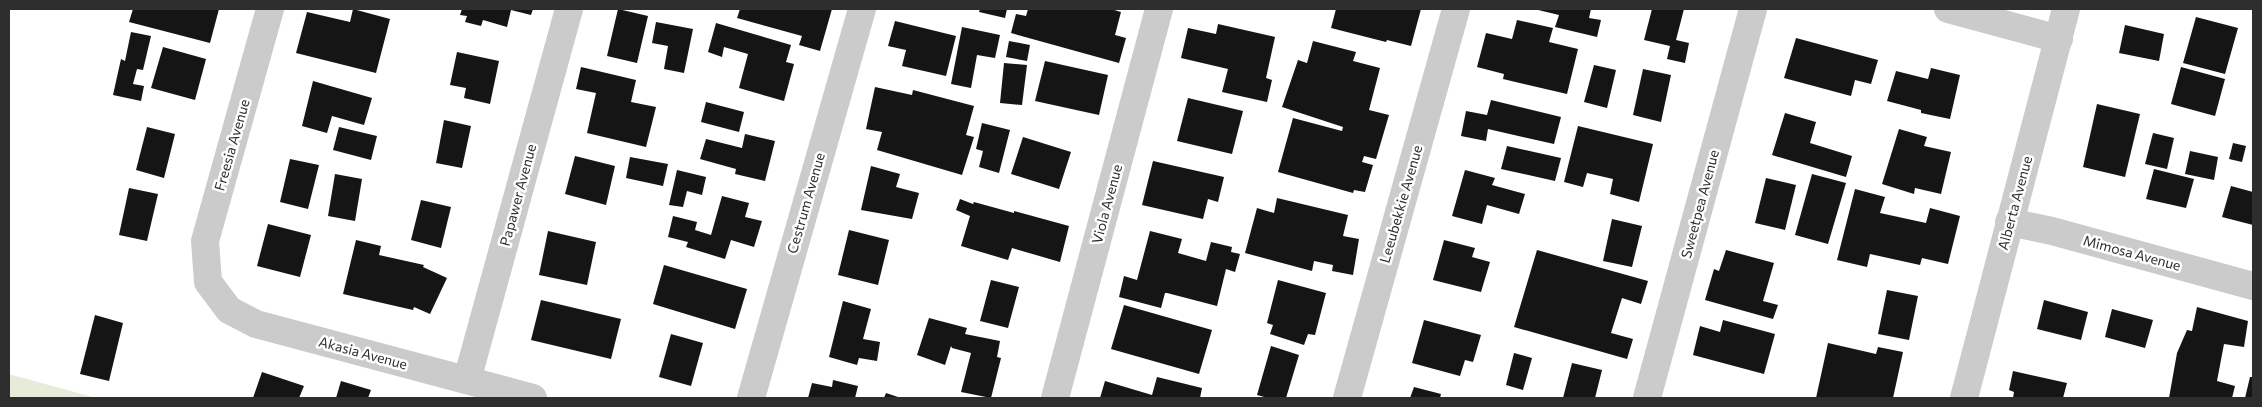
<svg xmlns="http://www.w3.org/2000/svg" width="2262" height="407" viewBox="0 0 2262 407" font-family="Commissioner,sans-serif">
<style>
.green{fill:#e5edda}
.building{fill:#151515}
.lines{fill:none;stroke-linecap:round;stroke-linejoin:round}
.street{stroke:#cbcbcb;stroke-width:28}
.labels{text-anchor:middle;stroke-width:5;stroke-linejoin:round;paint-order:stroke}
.street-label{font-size:14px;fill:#2e2e2e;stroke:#fff}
</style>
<rect width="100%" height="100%" fill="#fff"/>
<!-- green -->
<polygon class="green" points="9,374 96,398 9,398"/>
<!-- building -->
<g class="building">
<polygon points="133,9 219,9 210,43 129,22"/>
<polygon points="353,9 390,19 376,73 296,53 307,12 350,22"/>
<polygon points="462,9 533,9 531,15 511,10 507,27 483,20 481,26 465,22 467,16 460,15"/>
<polygon points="618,9 648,16 637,63 607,56"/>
<polygon points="740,9 832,9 820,51 799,45 802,36 737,18"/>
<polygon points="980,9 1007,9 1005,18 979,12"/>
<polygon points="1028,9 1111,9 1121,12 1115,35 1126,38 1119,63 1011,33 1016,14 1026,16"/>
<polygon points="1336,9 1421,9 1411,46 1387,40 1386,42 1331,28"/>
<polygon points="1534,9 1591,9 1589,18 1601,20 1597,37 1555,27 1559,15"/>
<polygon points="1652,9 1684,9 1676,40 1689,43 1685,63 1667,59 1670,46 1644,40"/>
<polygon points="2196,17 2238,28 2225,74 2183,63"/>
<polygon points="1517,20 1553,28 1549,42 1578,49 1567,94 1503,79 1504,74 1477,67 1486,33 1512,39"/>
<polygon points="895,21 956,36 946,76 902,66 906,50 888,46"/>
<polygon points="656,22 693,29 684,73 664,69 668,46 652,43"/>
<polygon points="716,23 791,45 786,62 794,64 784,101 739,88 748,54 724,47 722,57 708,52"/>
<polygon points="1218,24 1275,37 1266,78 1272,80 1267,102 1222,92 1228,69 1181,58 1188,28 1216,34"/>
<polygon points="2125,25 2164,34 2159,61 2119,53"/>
<polygon points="962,27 1000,35 995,58 977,55 971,88 951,84"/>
<polygon points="131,32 151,36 143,70 137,69 133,84 144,86 141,101 113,95 121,59 125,61"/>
<polygon points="1796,38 1878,60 1871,84 1855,80 1851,96 1784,78"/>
<polygon points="1009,41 1030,45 1027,61 1006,57"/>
<polygon points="1313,41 1356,52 1353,61 1380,68 1369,110 1389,115 1376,159 1364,156 1362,162 1373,165 1365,192 1354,190 1353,193 1278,172 1293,118 1342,131 1343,127 1282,107 1298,60 1307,63"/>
<polygon points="163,47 206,59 195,100 151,88"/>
<polygon points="457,52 499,61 490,104 464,98 466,88 450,85"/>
<polygon points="1045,61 1108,75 1099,115 1035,101"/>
<polygon points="1004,63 1027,65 1022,105 1000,103"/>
<polygon points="1594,65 1616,70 1607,108 1584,102"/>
<polygon points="581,67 636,80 631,102 656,107 646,147 587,133 596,93 576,89"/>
<polygon points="2181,67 2225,79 2215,116 2171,104"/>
<polygon points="1931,68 1960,75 1950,119 1921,113 1921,110 1887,101 1896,71 1928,79"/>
<polygon points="1643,69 1671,75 1661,122 1633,115"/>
<polygon points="313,81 372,98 364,125 332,116 327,133 302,126"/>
<polygon points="875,87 912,95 913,90 974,106 966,135 974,137 962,175 877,150 882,132 866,129"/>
<polygon points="1188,98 1243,111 1232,154 1177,141"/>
<polygon points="1491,100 1561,117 1554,144 1488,129 1486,141 1461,136 1466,111 1487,115"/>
<polygon points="706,102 744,112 739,132 701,122"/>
<polygon points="2097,104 2140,114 2125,177 2083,167"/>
<polygon points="1785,113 1816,122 1810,143 1852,156 1846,177 1772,155"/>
<polygon points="444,120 471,126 462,168 436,163"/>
<polygon points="982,123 1010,130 999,173 979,167 983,151 976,149"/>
<polygon points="1578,126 1653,144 1639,202 1610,194 1613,179 1587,173 1583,187 1564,182"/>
<polygon points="147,127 175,134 164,178 136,170"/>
<polygon points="339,127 377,136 371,160 333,150"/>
<polygon points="1899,129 1927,137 1924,146 1951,152 1941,194 1915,188 1914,194 1882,184"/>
<polygon points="2153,133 2174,138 2167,169 2145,164"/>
<polygon points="745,134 775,141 765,181 735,174 736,169 700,159 706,139 742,148"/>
<polygon points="1023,137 1071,152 1059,189 1011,174"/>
<polygon points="2233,143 2246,146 2242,162 2229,159"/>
<polygon points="1507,146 1561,158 1555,181 1501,169"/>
<polygon points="2190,151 2218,157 2214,180 2185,174"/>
<polygon points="575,156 615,166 606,205 565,194"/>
<polygon points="630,157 668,164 663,186 626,178"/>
<polygon points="290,159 319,165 308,209 280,202"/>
<polygon points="1153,161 1224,177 1218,202 1208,199 1203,219 1142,205"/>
<polygon points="871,166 900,174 896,187 919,193 912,219 861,210"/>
<polygon points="2154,169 2194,179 2186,208 2146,199"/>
<polygon points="677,170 706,177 702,195 687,191 683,207 669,205"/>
<polygon points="1465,170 1495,178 1492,185 1525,194 1519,214 1487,205 1482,224 1452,216"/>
<polygon points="335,174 362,179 355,221 328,216"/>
<polygon points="1812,174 1846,183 1828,244 1795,235"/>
<polygon points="1766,178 1796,185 1785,230 1755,223"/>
<polygon points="2231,186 2253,192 2253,225 2222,217"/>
<polygon points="129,188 158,194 147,241 119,235"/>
<polygon points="1855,189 1885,197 1880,213 1926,223 1930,208 1960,216 1948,264 1922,258 1920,265 1870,254 1867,267 1837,260"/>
<polygon points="722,196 749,203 745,217 762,221 754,247 731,240 725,259 686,247 688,242 668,237 673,216 697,222 695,230 711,235"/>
<polygon points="1277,198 1348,215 1343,236 1359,239 1353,275 1332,271 1333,265 1314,261 1312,271 1245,253 1257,208 1274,213"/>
<polygon points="960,199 973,204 974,202 1014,213 1014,211 1069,226 1060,262 1012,248 1008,260 961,246 970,216 956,210"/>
<polygon points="421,200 451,207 441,248 411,240"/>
<polygon points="1612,219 1642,226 1632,267 1603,261"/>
<polygon points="268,224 311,235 300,277 257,266"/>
<polygon points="849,230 889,240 878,285 838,275"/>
<polygon points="548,231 596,242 587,285 539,275"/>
<polygon points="1150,231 1182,239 1178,253 1206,261 1211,242 1232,247 1231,252 1240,254 1235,272 1226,269 1217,306 1167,293 1165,293 1161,308 1119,297 1124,276 1137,280"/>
<polygon points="356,240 381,246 379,255 424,265 423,267 447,278 430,314 414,307 413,310 343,294"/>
<polygon points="1444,240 1475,248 1472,257 1490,262 1481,292 1433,280"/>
<polygon points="1537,250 1648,281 1641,304 1622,298 1611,333 1633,339 1627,359 1514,327"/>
<polygon points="1726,250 1774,263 1763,301 1778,305 1773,319 1705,300 1714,269 1719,271"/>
<polygon points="664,265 747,289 735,329 653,304"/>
<polygon points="991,280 1019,287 1008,328 980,321"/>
<polygon points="1278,280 1326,293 1315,335 1308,334 1304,345 1270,334 1273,325 1267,323"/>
<polygon points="1887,290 1918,296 1909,340 1878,334"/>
<polygon points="541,300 621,319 611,359 531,340"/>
<polygon points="2044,300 2088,312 2081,340 2037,329"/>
<polygon points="843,301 871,309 863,339 880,342 877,361 859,358 857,365 829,357"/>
<polygon points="1124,305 1212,330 1199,374 1111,349"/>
<polygon points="2197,307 2248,321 2244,347 2224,344 2217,381 2235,386 2232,398 2169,398 2177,353 2187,330 2192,331"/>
<polygon points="2112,309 2153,320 2145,348 2105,337"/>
<polygon points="95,315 123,323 109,381 80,374"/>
<polygon points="929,318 967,328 965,334 1000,341 997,357 1001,358 991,398 961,392 971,353 952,348 951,346 945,365 917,355"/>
<polygon points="1424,320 1481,335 1473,362 1465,360 1460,376 1412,363"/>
<polygon points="1723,320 1775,334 1764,374 1693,355 1700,326 1720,332"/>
<polygon points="671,334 703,343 691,386 659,377"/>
<polygon points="1828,343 1876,354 1878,347 1903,352 1893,398 1816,398"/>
<polygon points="1271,346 1299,355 1286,398 1268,398 1257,395"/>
<polygon points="1514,353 1532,358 1523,390 1506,385"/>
<polygon points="1572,363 1602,370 1595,398 1563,398"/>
<polygon points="2013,371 2067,383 2063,398 2013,398 2014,392 2009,390"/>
<polygon points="262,372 304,386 299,398 253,398"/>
<polygon points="1157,377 1202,388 1200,398 1100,398 1105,381 1152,395"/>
<polygon points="2250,377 2253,377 2253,398 2245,398"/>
<polygon points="833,380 858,386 855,398 808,398 812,383 832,387"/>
<polygon points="341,381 371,390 368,398 336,398"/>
<polygon points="1414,387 1441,394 1440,398 1410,398"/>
<polygon points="886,393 901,398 884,398"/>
</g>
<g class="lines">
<!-- street -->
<g class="street">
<polyline points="270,9 205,241 208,282 229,310 256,324 533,398"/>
<polyline points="1948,9 2059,39"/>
<polyline points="2009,222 2052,231 2253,286"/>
<polyline points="467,380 569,9"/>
<polyline points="751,398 862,9"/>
<polyline points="1055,398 1159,9"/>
<polyline points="1347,398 1456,9"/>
<polyline points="1647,398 1753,9"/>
<polyline points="1964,398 2066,9"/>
</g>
</g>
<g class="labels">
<!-- street labels -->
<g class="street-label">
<text transform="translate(232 145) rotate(-74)" y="5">Freesia Avenue</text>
<text transform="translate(518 195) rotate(-75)" y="5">Papawer Avenue</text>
<text transform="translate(806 203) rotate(-74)" y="5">Cestrum Avenue</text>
<text transform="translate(2015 203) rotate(-75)" y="5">Alberta Avenue</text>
<text transform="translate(1107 204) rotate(-75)" y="5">Viola Avenue</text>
<text transform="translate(1401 204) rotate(-74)" y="5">Leeubekkie Avenue</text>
<text transform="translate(1700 204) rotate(-75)" y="5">Sweetpea Avenue</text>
<text transform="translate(2132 253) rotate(15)" y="5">Mimosa Avenue</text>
<text transform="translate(363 353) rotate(15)" y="5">Akasia Avenue</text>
</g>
</g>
<!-- border -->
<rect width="2262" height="407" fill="none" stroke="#2e2e2e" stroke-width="20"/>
</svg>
